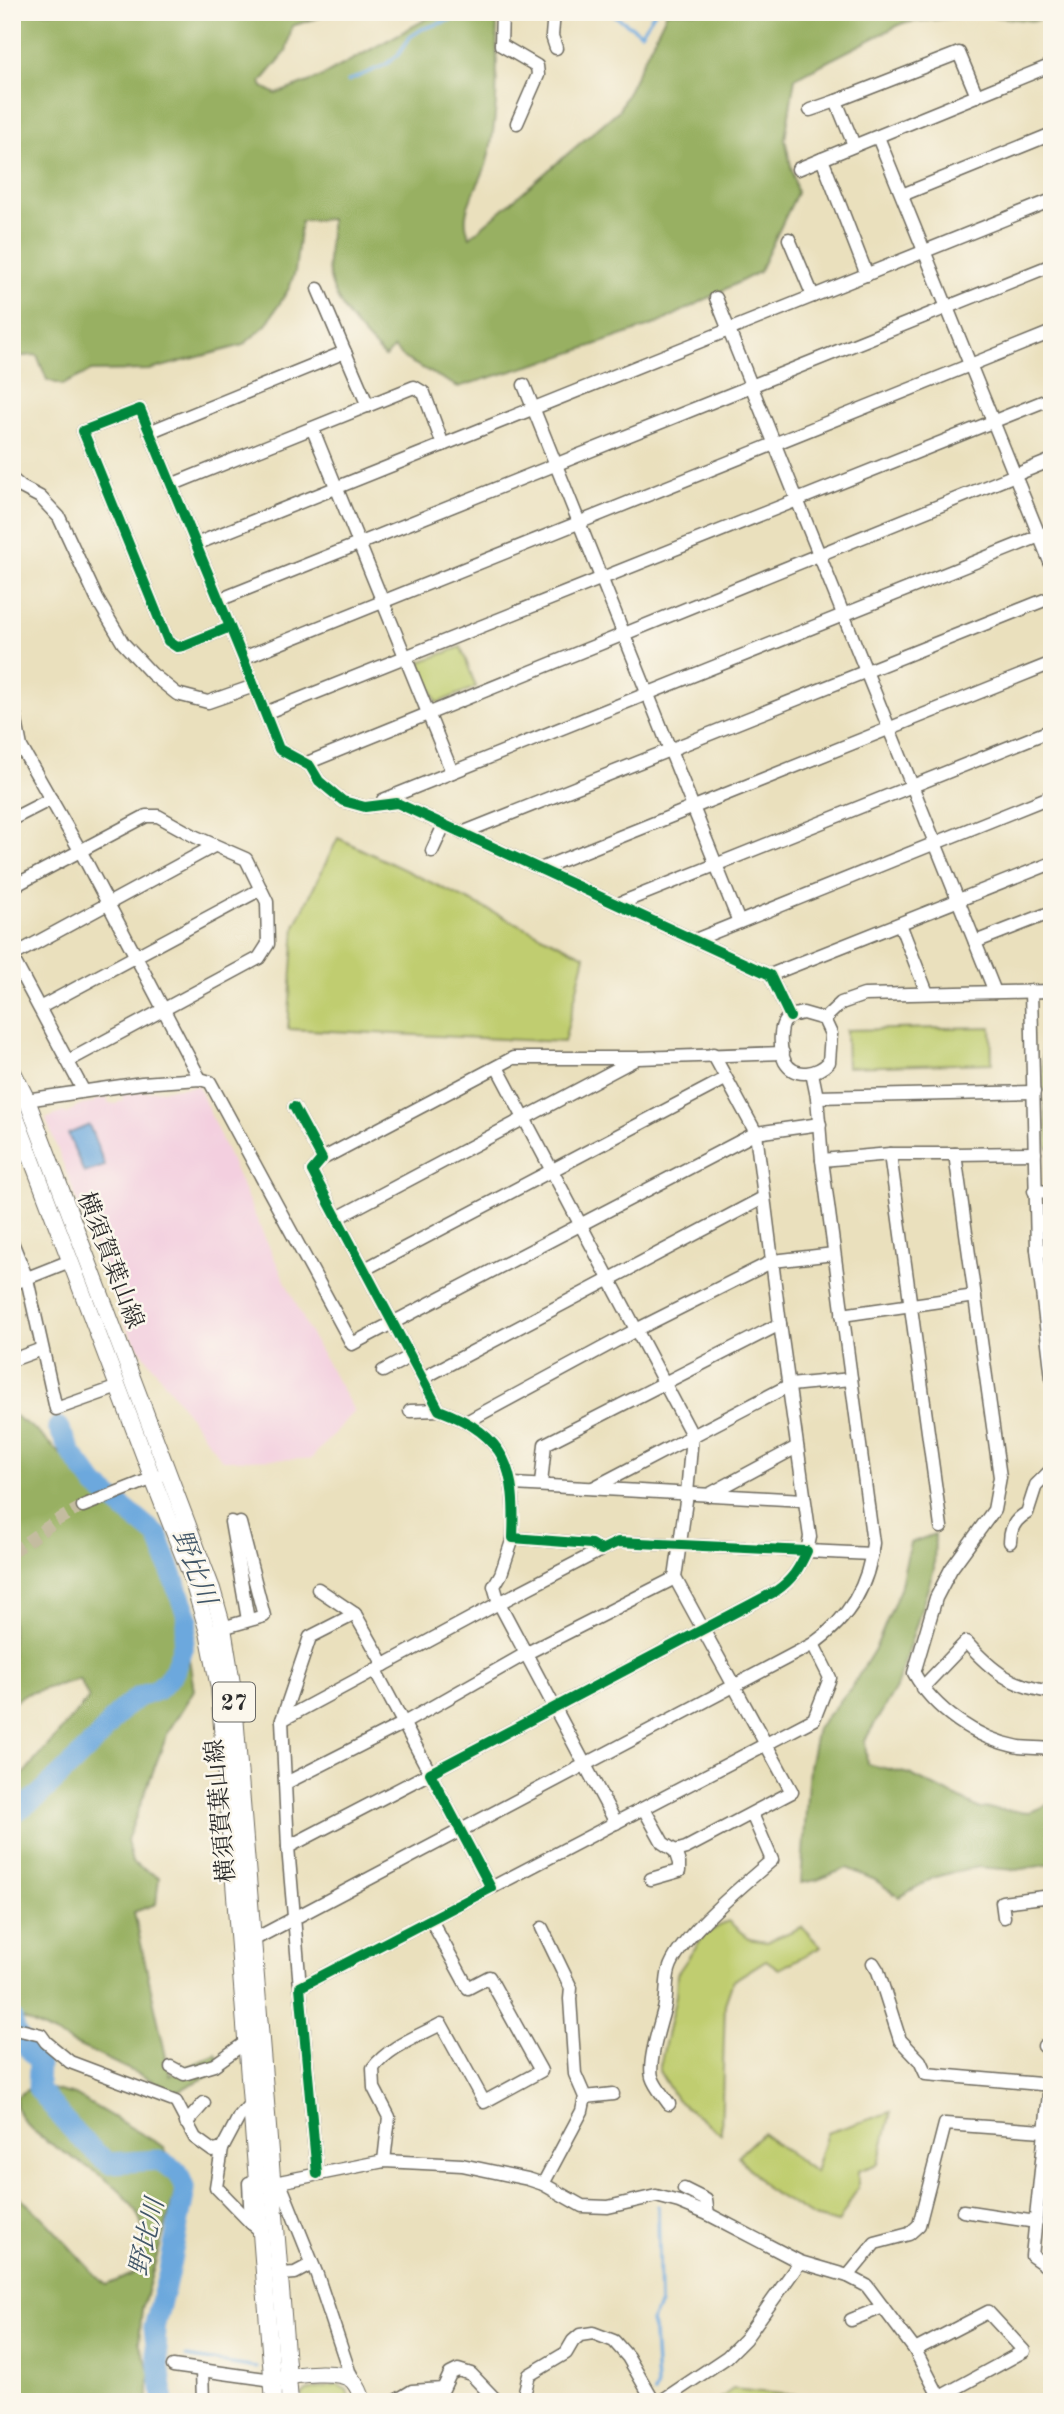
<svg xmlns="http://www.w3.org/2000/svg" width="1064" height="2414" viewBox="0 0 1064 2414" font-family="'Old Standard TT','Noto Serif JP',serif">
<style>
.built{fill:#f3cfdf}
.green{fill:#c0cd6f;stroke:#767c4d;stroke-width:2}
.forest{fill:#98b062;stroke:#626e46;stroke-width:2}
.water{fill:#6ca8dd;stroke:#4c6a84;stroke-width:2}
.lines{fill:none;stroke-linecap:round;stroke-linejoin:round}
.stream{stroke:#6ca8dd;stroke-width:3.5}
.river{stroke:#6ca8dd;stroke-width:21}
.minor-tunnel{stroke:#c4bca0;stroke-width:12;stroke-dasharray:12 6;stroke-linecap:butt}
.minor-casing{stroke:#6e6a5e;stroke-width:15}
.major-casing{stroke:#6e6a5e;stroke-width:18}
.minor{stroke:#fff;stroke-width:12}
.major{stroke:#fff;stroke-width:16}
.cycleway-casing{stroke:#fbf7ec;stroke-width:15}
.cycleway{stroke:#00873e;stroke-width:10}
.labels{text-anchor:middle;stroke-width:5;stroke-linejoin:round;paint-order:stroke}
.shield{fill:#fbf7ec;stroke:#696865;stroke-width:2}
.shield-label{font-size:23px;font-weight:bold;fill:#2b2b2b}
.street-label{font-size:24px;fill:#2b2b2b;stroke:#fbf7ec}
.water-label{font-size:26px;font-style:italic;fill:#425769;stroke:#fbf7ec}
</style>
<rect width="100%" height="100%" fill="#fbf7ec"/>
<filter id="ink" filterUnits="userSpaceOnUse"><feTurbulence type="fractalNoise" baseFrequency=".0143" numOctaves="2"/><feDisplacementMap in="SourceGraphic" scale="14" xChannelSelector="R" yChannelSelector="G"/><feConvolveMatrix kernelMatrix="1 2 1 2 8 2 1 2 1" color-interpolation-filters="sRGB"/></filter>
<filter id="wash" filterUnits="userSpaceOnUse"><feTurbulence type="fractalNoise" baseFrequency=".00686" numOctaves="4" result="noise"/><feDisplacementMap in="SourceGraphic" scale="28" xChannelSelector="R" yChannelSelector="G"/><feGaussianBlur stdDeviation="1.57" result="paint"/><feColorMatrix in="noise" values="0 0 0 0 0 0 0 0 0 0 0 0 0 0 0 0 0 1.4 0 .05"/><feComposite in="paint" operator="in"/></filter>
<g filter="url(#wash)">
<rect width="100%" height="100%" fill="#eae0bd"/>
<!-- built -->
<polygon class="built" points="198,1086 268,1245 312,1337 354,1411 311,1459 222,1460 139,1348 124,1323 46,1119 63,1112 67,1114 77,1106 93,1103 95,1100 108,1098 108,1103 117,1104 118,1101 123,1100 122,1094"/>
<!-- green -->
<g class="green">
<polygon points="461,647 476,687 437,703 420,662"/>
<polygon points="338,838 585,956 564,1042 288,1029 295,926"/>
<polygon points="991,1027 992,1063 847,1067 846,1030"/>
<polygon points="1042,1028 1052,1028 1052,1090 1043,1090"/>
<polygon points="1052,1099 1052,1148 1047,1148 1045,1100"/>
<polygon points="728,1921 749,1939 766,1942 802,1927 821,1947 779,1969 766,1960 733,1981 725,2004 721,2134 676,2099 659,2071 676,1995 677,1974 704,1935"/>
<polygon points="891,2112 878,2164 858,2171 858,2187 838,2223 814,2217 767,2189 738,2156 762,2133 815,2172 827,2133"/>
<polygon points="338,2385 347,2390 350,2402 300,2402 300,2397 307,2391"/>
<polygon points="733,2389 799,2396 803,2402 715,2402"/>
</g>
<!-- forest -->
<g class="forest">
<path d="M12 12H321V17L292 26 286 52 261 82 263 87 276 94 319 78 439 12H497C496 62 500 115 487 162 480 188 456 211 470 237L619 110 667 12H1052L1035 21 978 15 903 23 795 78 785 139 797 193 759 272 659 323 559 357 458 387 405 359 394 348 385 357C360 332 329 301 328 263 328 249 331 233 330 219L301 221 295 272 288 290 266 325 243 345 150 370 91 371 62 385 47 380 37 355 12 357Z"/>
<polygon points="12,1414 35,1430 173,1560 194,1690 168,1732 127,1840 132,1863 159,1877 156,1904 134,1912 170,2075 216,2054 223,2069 176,2092 12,2014 12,1787 89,1698 79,1679 23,1695 12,1704"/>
<polygon points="935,1534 934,1569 896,1688 865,1740 867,1764 909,1774 979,1808 1030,1812 1052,1803 1052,1864 1016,1870 975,1867 935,1877 899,1897 875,1880 847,1868 817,1880 801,1883 809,1767 817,1728 851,1688 876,1647 900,1589 910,1543"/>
<path d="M35 2085 75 2095 164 2147 179 2179 142 2309 139 2342 151 2373 147 2402H12V2304L14 2303 12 2299V2192C49 2218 73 2255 106 2285L133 2274C137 2266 142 2257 143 2249 154 2168 11 2152 16 2097Z"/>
</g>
<!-- water -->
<polygon class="water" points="89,1125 105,1166 84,1173 68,1134"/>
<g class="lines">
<!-- stream -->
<g class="stream">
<polyline points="597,12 612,14 641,33 655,12"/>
<polyline points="348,81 385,65 398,55 410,37 422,29 456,18 459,12"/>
<polyline points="186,2357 257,2368"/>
<polyline points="654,2393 657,2386 654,2332 651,2322 660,2304 658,2206"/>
</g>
<!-- river -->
<g class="river">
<polyline points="12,1814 38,1796 70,1766 98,1738 121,1710 138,1697 157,1690 167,1680 174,1672 183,1646 188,1618 158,1536 96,1486 72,1454 58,1427"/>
<path d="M12 2019 15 2032 39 2062 38 2088C59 2114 82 2144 109 2163L159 2160 178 2172 185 2190 168 2275 154 2328 164 2402"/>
</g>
</g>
</g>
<g filter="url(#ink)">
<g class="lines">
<!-- minor-tunnel -->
<polyline class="minor-tunnel" points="12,1552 56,1521 83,1506"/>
<!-- minor casing -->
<g class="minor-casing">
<g id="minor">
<polyline points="502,12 501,45 537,66 538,75 517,123"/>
<polyline points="554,12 552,36 556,48"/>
<polyline points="810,110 836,101"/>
<polyline points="878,137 1052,567"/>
<polyline points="854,145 836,101 959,53 977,96"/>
<polyline points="798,169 822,159"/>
<polyline points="902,195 1052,134"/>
<polyline points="789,239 813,296"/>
<polyline points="867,275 822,159 1052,65"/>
<polyline points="318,289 368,406"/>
<polyline points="716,298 995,992"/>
<polyline points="524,385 739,922"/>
<polyline points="313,430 452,772"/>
<polyline points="149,432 345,352"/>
<polyline points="12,479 21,487 40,497 59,517 97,599 123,643 152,674 177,694 208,702 254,686"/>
<polyline points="171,485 414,387 424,393 443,445"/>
<polyline points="196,544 1052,200"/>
<polyline points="219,600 1052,265"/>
<path d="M230 627 183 646 177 647 168 641 83 431 140 409 219 600C239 649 260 699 279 749L310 766 319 781 343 801 365 807 397 803 770 975 790 1017"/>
<polyline points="243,658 1052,332"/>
<polyline points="12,700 21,747 81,852 200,1079"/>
<polyline points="265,713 1052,398"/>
<polyline points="307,763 1052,460"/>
<polyline points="383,800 1052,531"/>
<polyline points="12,819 51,799"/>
<polyline points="462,833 1052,597"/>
<polyline points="432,851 444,825"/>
<polyline points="540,869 1052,663"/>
<polyline points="12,887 146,816 158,816 196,837 246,859 267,902 268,944 259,958 68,1061"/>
<polyline points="618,904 1052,730"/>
<polyline points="900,924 927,993"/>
<polyline points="695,940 1052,796"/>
<polyline points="975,942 1052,912"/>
<polyline points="12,956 214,846"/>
<polyline points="12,957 83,1090"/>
<polyline points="770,975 1052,863"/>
<polyline points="1031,991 1037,1249 1052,1378"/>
<polyline points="41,1007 261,889"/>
<path d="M803 1013 824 1019 831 1034 829 1062C818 1074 795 1079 785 1062 780 1052 778 1026 787 1019 792 1015 798 1014 803 1013Z"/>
<polyline points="824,1019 841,1003 864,995 1052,991"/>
<polyline points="713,1054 756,1133 780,1324 810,1537 807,1551 872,1554"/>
<polyline points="497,1067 692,1435 687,1494 675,1578 792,1792 686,1848 675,1851 663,1843 644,1809"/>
<polyline points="817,1097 1034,1092"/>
<polyline points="19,1101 142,1083 200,1079 210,1082 352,1344 756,1133 820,1124"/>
<path d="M294 1107 322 1159 312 1171 439 1410C508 1436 516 1470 513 1538L591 1544 601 1550 618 1542 807 1551C799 1569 792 1580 776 1591L430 1773 491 1888 300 1987 317 2174"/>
<polyline points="890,1154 941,1527"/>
<polyline points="955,1154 1035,1153"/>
<polyline points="322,1159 513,1058 638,1058 783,1053"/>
<path d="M822 1160 890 1154H955L1000 1477 994 1510 951 1569 936 1598 914 1673C934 1710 977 1739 1019 1747 1029 1748 1041 1748 1052 1749"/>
<polyline points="1034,1191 1052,1192"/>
<polyline points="337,1218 634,1060"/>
<polyline points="12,1242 27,1279 56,1409 118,1387"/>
<polyline points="1037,1249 1052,1252"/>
<polyline points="365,1269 725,1079"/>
<polyline points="12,1284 70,1261"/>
<polyline points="842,1315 975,1296"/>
<polyline points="12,1360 42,1349"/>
<polyline points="383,1371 411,1356"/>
<polyline points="423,1378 763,1198"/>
<polyline points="410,1411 439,1410"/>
<polyline points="468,1421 636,1330 773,1261 834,1254"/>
<polyline points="513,1484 804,1500"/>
<polyline points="541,1484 545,1444 780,1324"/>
<polyline points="593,1488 790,1385 851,1379"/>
<polyline points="708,1495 797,1447"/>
<polyline points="83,1506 161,1475"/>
<polyline points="231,1522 248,1620"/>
<polyline points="513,1538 501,1574 494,1586 499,1603 616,1823"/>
<path d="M1010 1542C1010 1529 1015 1519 1027 1513L1036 1485 1052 1469"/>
<polyline points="318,1589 355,1614"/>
<polyline points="215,1630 264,1616 240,1523"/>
<polyline points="375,1670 430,1773 288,1847 282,1720 310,1637 355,1614 384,1665"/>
<path d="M922 1688 966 1642C992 1671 1012 1687 1052 1692"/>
<polyline points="282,1720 499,1603 601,1550"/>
<polyline points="286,1783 404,1723 527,1653 675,1578"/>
<polyline points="288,1847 300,1987"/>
<polyline points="651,1879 679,1871 679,1863 675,1851"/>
<polyline points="491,1888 814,1719 830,1678 813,1644"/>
<polyline points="1004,1917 1002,1902 1052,1896"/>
<polyline points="542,1928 571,1988 570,1999 575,2074 585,2097 582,2111 543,2184"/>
<path d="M247 1941 253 1940 813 1644C847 1620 869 1586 873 1543L822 1160 817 1097 812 1073"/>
<polyline points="873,1963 878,1971 900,2040 920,2061 926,2074 1052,2085"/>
<polyline points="12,2028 41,2035 46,2042 70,2062 176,2102 195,2138 213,2151 222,2149 239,2117 251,2103"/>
<polyline points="1044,2046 1052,2048"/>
<polyline points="171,2067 184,2074 214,2065 253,2037"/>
<polyline points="1050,2084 1032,2256 1052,2270"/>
<polyline points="585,2097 613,2094"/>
<path d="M669 2104C663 2095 655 2087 652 2077 648 2062 659 2028 663 2013 668 1999 665 1984 669 1970 678 1938 746 1883 772 1860L752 1814"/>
<polyline points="186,2123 204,2103"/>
<polyline points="222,2149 216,2187 251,2223 260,2230"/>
<path d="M384 2161 389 2117 374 2088 373 2068C390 2046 417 2037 441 2024L484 2102 541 2071 489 1977 468 1988 431 1920"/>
<polyline points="249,2183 251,2223"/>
<polyline points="280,2183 317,2275 349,2371 355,2382"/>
<polyline points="264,2185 384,2161 462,2165 528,2179 543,2184 582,2206 608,2207 656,2196 679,2202 708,2214 800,2262 848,2276 867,2286 915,2350 942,2402"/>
<polyline points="684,2189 706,2200 708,2214"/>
<polyline points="963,2211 1036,2222"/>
<polyline points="281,2274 295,2273 312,2264"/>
<polyline points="848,2276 875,2243 909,2234 919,2225 945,2124 1043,2131"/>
<polyline points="851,2320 883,2307"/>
<polyline points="915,2350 988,2312 1024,2351 940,2397"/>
<polyline points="173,2366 273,2380"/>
<polyline points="202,2370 203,2402"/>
<polyline points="523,2399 529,2375 566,2353 573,2341 580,2335 593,2333 614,2341 628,2357 654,2402"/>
<polyline points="394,2402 412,2391 443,2389 450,2374 458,2370 471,2374 495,2399 500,2401 523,2399 524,2402"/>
<polyline points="660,2402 727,2357 745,2339 800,2262"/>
</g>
</g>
<!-- major casing -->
<g class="major-casing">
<g id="major">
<polyline points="12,1070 27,1100 212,1589 223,1628 233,1690 290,2402"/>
<polyline points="12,1107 153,1479 191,1575 208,1632 219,1688 274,2402"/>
<path d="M279 2379C296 2374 340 2369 353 2381 358 2387 361 2394 363 2402"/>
</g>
</g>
<!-- minor -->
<use href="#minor" class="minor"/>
<!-- major -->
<use href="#major" class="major"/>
<!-- cycleway casing -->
<g class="cycleway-casing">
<g id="cycleway">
<path d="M230 627 183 646 177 647 168 641 83 431 140 409 219 600C239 649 260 699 279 749L310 766 319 781 343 801 365 807 397 803 770 975 790 1017"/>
<path d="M294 1107 322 1159 312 1171 439 1410C508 1436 516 1470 513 1538L591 1544 601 1550 618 1542 807 1551C799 1569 792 1580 776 1591L430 1773 491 1888 300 1987 317 2174"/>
</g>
</g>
<!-- cycleway -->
<use href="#cycleway" class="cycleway"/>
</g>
</g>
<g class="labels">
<!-- shield labels -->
<rect class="shield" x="213" y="1682.5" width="42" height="39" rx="5"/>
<g class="shield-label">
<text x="234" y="1710">27</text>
</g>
<!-- street labels -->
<g class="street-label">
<text transform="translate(111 1260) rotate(69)" y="8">横須賀葉山線</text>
<text transform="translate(220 1811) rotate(-95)" y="8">横須賀葉山線</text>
</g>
<!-- water labels -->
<g class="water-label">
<text transform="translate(195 1567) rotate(69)" y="9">野比川</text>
<text transform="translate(146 2237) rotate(-77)" y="9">野比川</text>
</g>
</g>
<!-- margin -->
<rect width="1064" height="2414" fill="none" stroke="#fbf7ec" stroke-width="42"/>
</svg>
